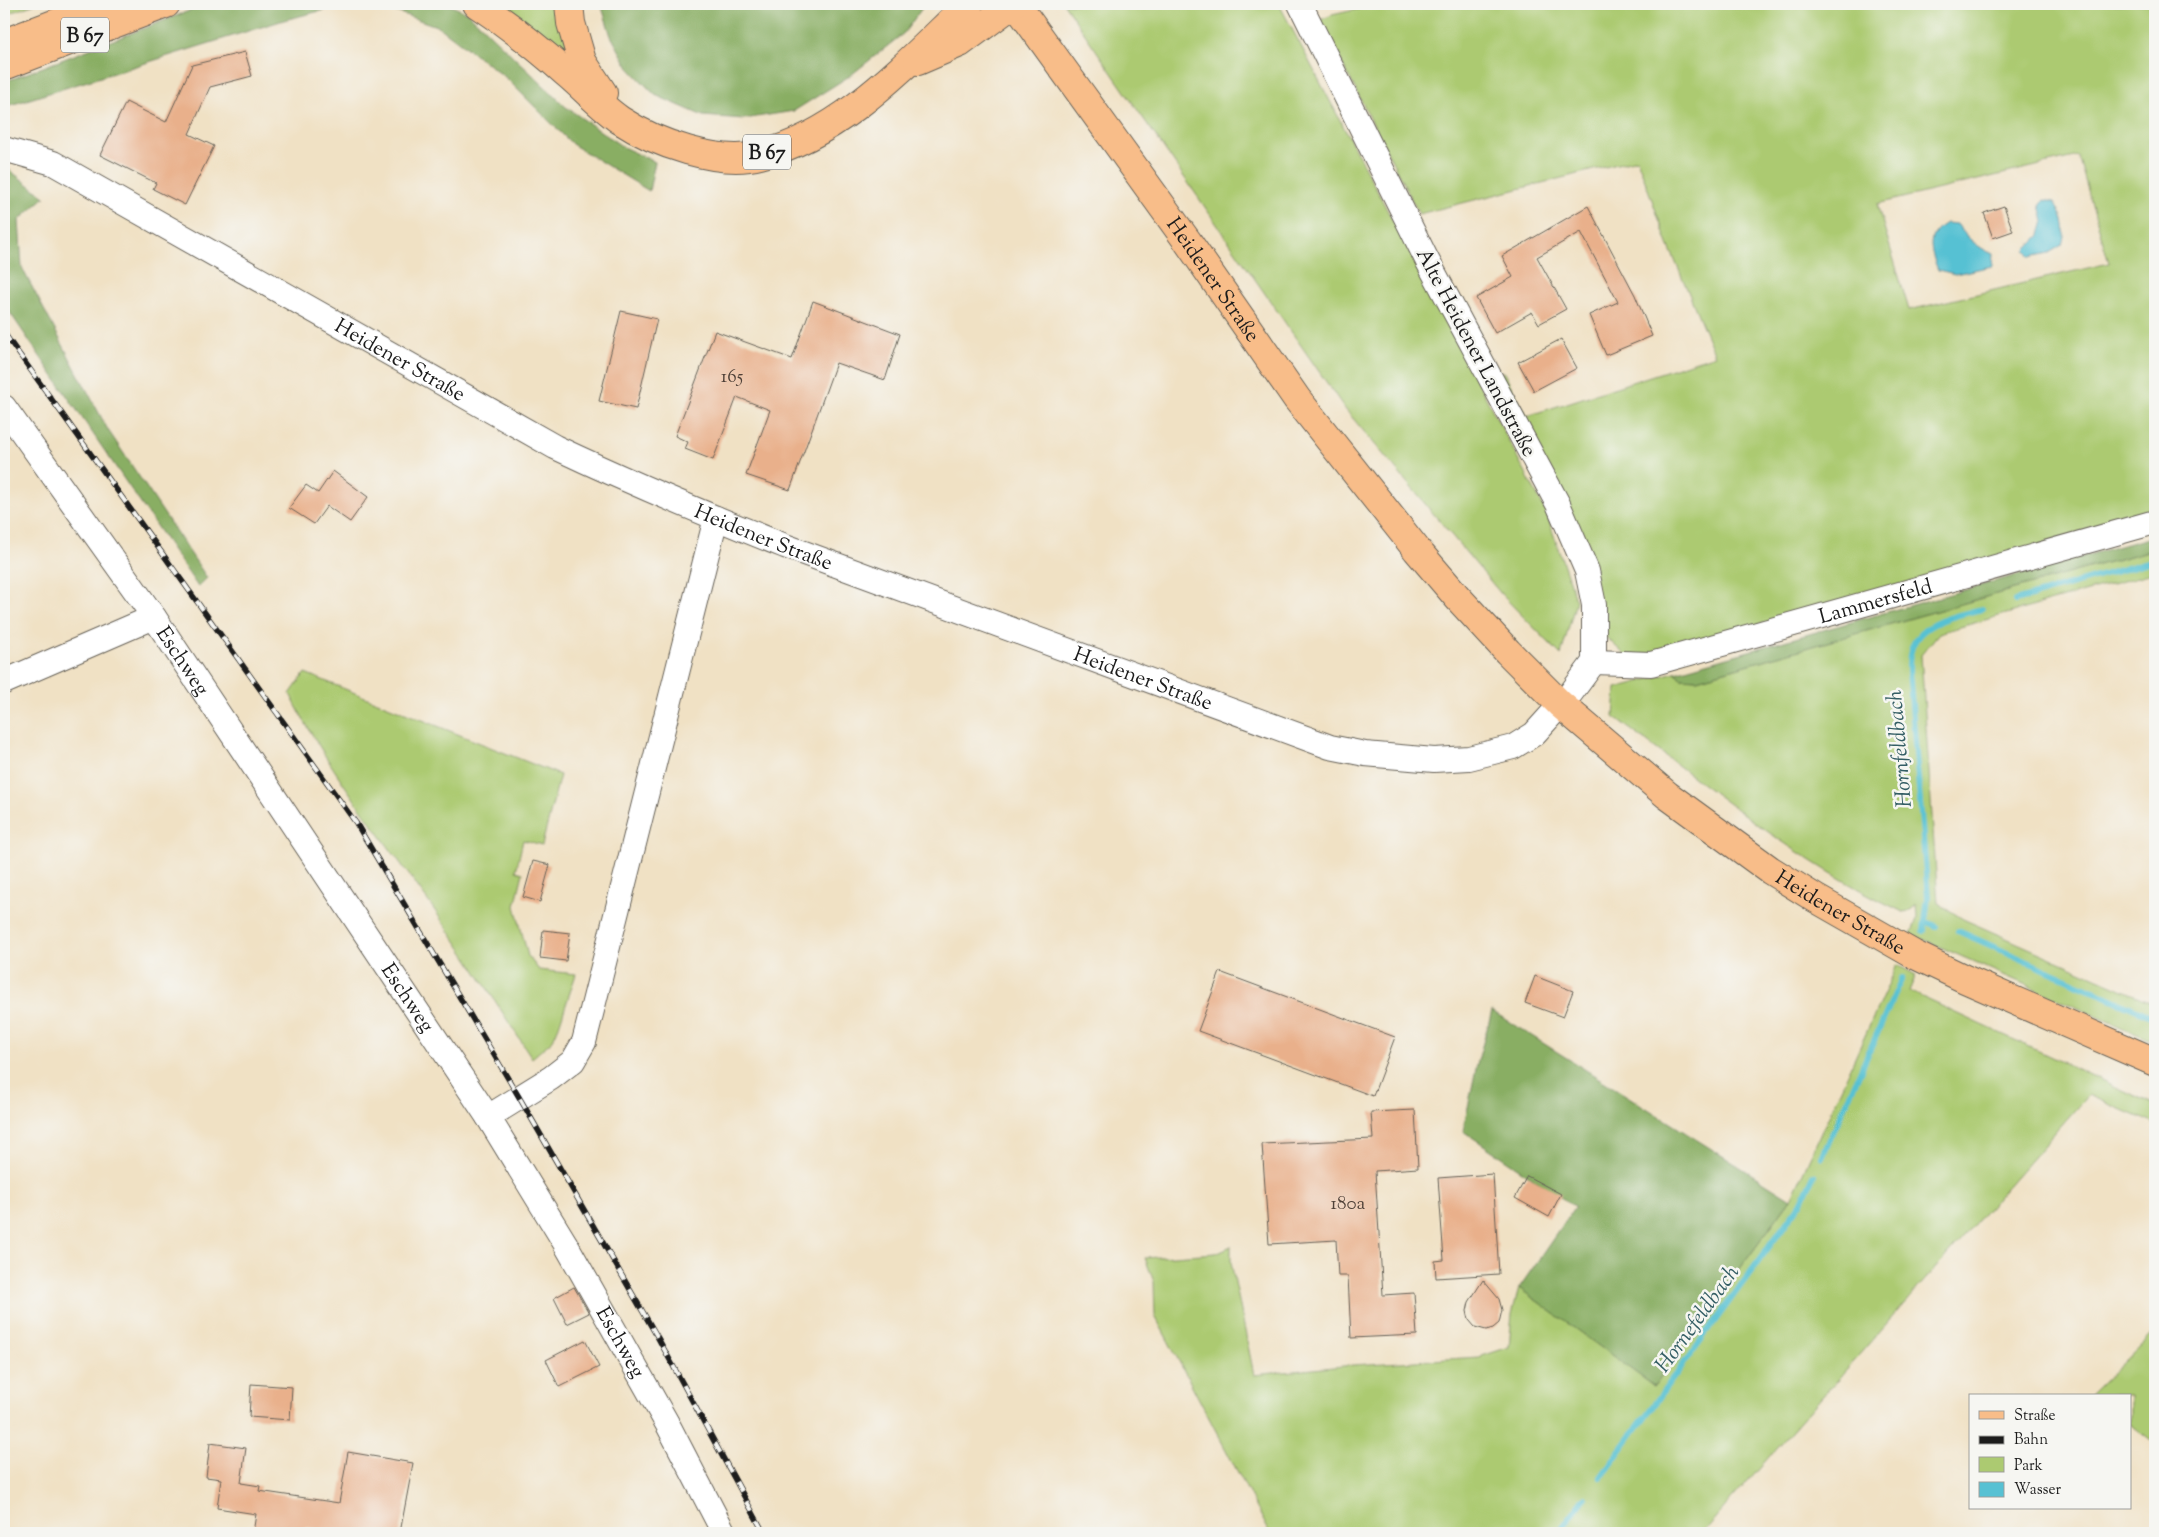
<svg xmlns="http://www.w3.org/2000/svg" width="2159" height="1537" viewBox="0 0 2159 1537" font-family="'Sorts Mill Goudy',serif">
<style>
.green{fill:#acca71;stroke:#647346;fill-rule:evenodd}
.forest{fill:#89ae63;stroke:#526540}
.water{fill:#57c1d3;stroke:#3a6e78}
.lines{fill:none;stroke-linecap:round;stroke-linejoin:round}
.stream{stroke:#57c1d3;stroke-width:6}
.building{fill:#e9b08b}
.minor-casing{stroke:#666157;stroke-width:26}
.major-casing{stroke:#666157;stroke-width:30}
.highway-casing{stroke:#666157;stroke-width:30}
.minor{stroke:#fff;stroke-width:24}
.major{stroke:#f8bd89;stroke-width:28}
.highway{stroke:#f8bd89;stroke-width:28}
.rail-casing{stroke:#1c1c1c;stroke-width:5.5}
.rail{stroke:#f6f6f2;stroke-width:4;stroke-dasharray:11;stroke-linecap:butt}
.labels{text-anchor:middle;stroke-width:5;stroke-linejoin:round;paint-order:stroke}
.number-label{font-size:19px;fill:#4f4138}
.shield{fill:#f6f6f2;stroke:#5d5d5c;stroke-width:1}
.shield-label{font-size:20px;font-weight:bold;fill:#1c1c1c}
.street-label{font-size:21px;fill:#1c1c1c;stroke:#f6f6f2}
.water-label{font-size:22px;font-style:italic;fill:#345e65;stroke:#f6f6f2}
</style>
<rect width="100%" height="100%" fill="#f6f6f2"/>
<filter id="ink" filterUnits="userSpaceOnUse"><feTurbulence type="fractalNoise" baseFrequency=".02" numOctaves="2"/><feDisplacementMap in="SourceGraphic" scale="10" xChannelSelector="R" yChannelSelector="G"/><feConvolveMatrix kernelMatrix="1 2 1 2 8 2 1 2 1" color-interpolation-filters="sRGB"/></filter>
<filter id="wash" filterUnits="userSpaceOnUse"><feTurbulence type="fractalNoise" baseFrequency=".0096" numOctaves="4" result="noise"/><feDisplacementMap in="SourceGraphic" scale="20" xChannelSelector="R" yChannelSelector="G"/><feGaussianBlur stdDeviation="1.12" result="paint"/><feColorMatrix in="noise" values="0 0 0 0 0 0 0 0 0 0 0 0 0 0 0 0 0 1.4 0 .05"/><feComposite in="paint" operator="in"/></filter>
<g filter="url(#wash)">
<rect width="100%" height="100%" fill="#f0e1c4"/>
<!-- green -->
<g class="green">
<polygon points="4,4 35,4 4,15"/>
<polygon points="505,4 556,4 575,70"/>
<polygon points="1064,4 1279,4 1546,512 1576,601 1561,655 1502,595 1345,409"/>
<path d="M1381 4H2155V514L1656 653 1626 656 1606 637 1499 378 1503 371 1527 416 1715 355 1668 244 1637 159 1419 214 1320 20 1332 15ZM2078 156 2109 263 1909 310 1877 204Z"/>
<path d="M2155 549V572L1939 633 1921 655 1938 903 1963 919 2155 1004V1042L1911 934 1917 919 1916 904 1910 911 1903 912C1797 862 1707 786 1614 717L1616 688 1675 672 1681 678 1697 679Z"/>
<path d="M305 673 560 775 542 845 523 840 516 871 523 873 515 906 528 956 539 970 576 974 559 1026 553 1040 532 1058C503 1015 477 970 447 928 394 851 332 778 290 694Z"/>
<polygon points="1897,965 1916,975 1909,991 2155,1105 2155,1124 2088,1095 1702,1533 1270,1533 1155,1316 1154,1282 1145,1258 1216,1253 1231,1246 1231,1262 1254,1375 1353,1365 1479,1357 1509,1347 1512,1314 1519,1288 1654,1386 1791,1199"/>
<polygon points="2155,1332 2155,1443 2130,1424 2130,1396 2094,1396 2091,1394"/>
</g>
<!-- forest -->
<g class="forest">
<polygon points="207,4 447,4 468,13 566,107 623,147 655,162 649,191 572,144 505,77 439,27 394,11 340,6 284,20 4,107 4,82"/>
<polygon points="601,4 925,4 904,33 851,75 794,111 744,119 703,116 655,95 629,68 611,36"/>
<polygon points="4,166 45,197 19,220 22,268 108,430 207,578 198,587 4,304"/>
<polygon points="2155,536 2155,549 1697,679 1681,678 1675,672"/>
<polygon points="1492,1011 1791,1199 1654,1386 1519,1288 1575,1207 1463,1131 1477,1064"/>
</g>
<!-- water -->
<g class="water">
<path d="M2044 200 2054 202C2064 217 2067 228 2062 245L2049 253 2030 257 2025 250 2040 235 2044 221 2040 205Z"/>
<path d="M1946 223 1957 224C1967 238 1977 247 1993 254L1992 266 1955 274 1938 270C1930 250 1925 235 1946 223Z"/>
</g>
<g class="lines">
<!-- stream -->
<g class="stream">
<polyline points="2015,601 2155,560"/>
<polyline points="1927,922 1936,926"/>
<path d="M1924 931 1928 897 1909 670C1909 664 1909 657 1911 651 1918 621 1957 616 1982 609"/>
<polyline points="1958,931 2155,1018"/>
<polyline points="1822,1157 1902,978"/>
<polyline points="1601,1477 1801,1203 1814,1175"/>
<polyline points="1559,1533 1585,1498"/>
</g>
</g>
<g id="blocks">
<!-- building -->
<g class="building">
<polygon points="245,52 252,76 210,87 189,134 214,146 185,205 153,189 156,183 100,155 126,102 166,122 192,65"/>
<polygon points="1588,206 1635,295 1652,336 1606,355 1589,315 1618,302 1581,232 1537,257 1566,309 1539,324 1532,312 1495,333 1476,298 1513,277 1502,256"/>
<polygon points="2004,206 2013,231 1993,238 1984,213"/>
<polygon points="813,301 900,334 885,380 836,363 790,490 746,475 770,410 737,397 713,460 685,449 688,442 675,436 715,331 792,359"/>
<polygon points="621,311 657,319 636,409 599,401"/>
<polygon points="1561,339 1577,368 1534,391 1518,362"/>
<polygon points="333,471 368,497 350,522 327,506 314,524 289,508 306,485 318,493"/>
<polygon points="533,861 550,865 540,902 523,897"/>
<polygon points="543,930 570,933 566,961 540,958"/>
<polygon points="1220,972 1395,1037 1373,1096 1198,1031"/>
<polygon points="1535,976 1573,991 1563,1017 1525,1003"/>
<polygon points="1415,1110 1418,1168 1375,1171 1383,1295 1414,1293 1417,1335 1351,1338 1348,1276 1338,1276 1336,1240 1269,1244 1262,1144 1373,1139 1371,1112"/>
<polygon points="1493,1174 1499,1274 1436,1278 1435,1261 1444,1260 1438,1178"/>
<polygon points="1527,1176 1561,1194 1549,1217 1515,1198"/>
<polygon points="1483,1280 1499,1299 1502,1310 1499,1323 1493,1328 1486,1330 1475,1327 1469,1320 1467,1311 1469,1302"/>
<polygon points="574,1287 589,1313 567,1324 554,1298"/>
<polygon points="585,1340 599,1367 559,1387 546,1360"/>
<polygon points="251,1384 292,1387 290,1420 249,1417"/>
<polygon points="210,1443 246,1448 241,1483 260,1486 259,1491 339,1503 348,1452 413,1463 400,1533 347,1533 304,1527 303,1533 253,1533 256,1514 217,1508 221,1479 206,1477"/>
</g>
</g>
</g>
<g filter="url(#ink)">
<use href="#blocks" fill-opacity="0" stroke="#666157" stroke-width="1"/>
<g class="lines">
<!-- minor casing -->
<g class="minor-casing">
<g id="minor">
<path id="s1" d="M4 149 53 163 555 447C631 483 707 515 785 546L1330 747 1365 754 1434 760 1469 758 1513 747 1534 734 1571 693 1594 662V605L1587 571 1558 504 1427 260 1300 4"/>
<polyline points="4,407 154,617"/>
<path id="s2" d="M1594 662 1651 664 2155 522"/>
<path id="s3" d="M4 682 154 617 488 1117 565 1243 668 1425 724 1533"/>
<polyline points="488,1117 551,1078 573,1061 584,1042 716,518"/>
</g>
</g>
<!-- major casing -->
<g class="major-casing">
<g id="major">
<path id="s4" d="M1016 4 1188 242 1297 399 1417 550 1458 598 1508 652 1560 704 1667 795 1770 870 1815 898 1913 954 1965 979 2155 1062"/>
</g>
</g>
<!-- highway casing -->
<g class="highway-casing">
<g id="highway">
<path d="M477 4C509 25 538 48 566 73 584 88 601 107 620 120 655 143 719 166 760 155 844 134 908 61 969 4"/>
<polyline points="569,4 571,23 582,61 603,93"/>
<polyline points="4,43 106,4"/>
<polyline points="918,61 960,43 1013,4"/>
<polyline points="4,66 166,4"/>
</g>
</g>
<!-- minor -->
<use href="#minor" class="minor"/>
<!-- major -->
<use href="#major" class="major"/>
<!-- highway -->
<use href="#highway" class="highway"/>
<!-- rail casing -->
<g class="rail-casing">
<polyline id="rail" points="4,333 356,823 519,1097 658,1338 764,1533"/>
</g>
<!-- rail -->
<use href="#rail" class="rail"/>
</g>
</g>
<g class="labels">
<!-- number labels -->
<g class="number-label">
<text x="732" y="382">165</text>
<text x="1348" y="1209">180a</text>
</g>
<!-- shield labels -->
<g class="shield">
<rect x="61" y="17.5" width="48" height="35" rx="4"/>
<rect x="743" y="134.5" width="48" height="35" rx="4"/>
</g>
<g class="shield-label">
<text x="85" y="42">B 67</text>
<text x="767" y="159">B 67</text>
</g>
<!-- street labels -->
<g class="street-label">
<text dy="7" stroke="none"><textPath href="#s4" startOffset="339">Heidener Straße</textPath></text>
<text transform="translate(1477 352) rotate(62)" y="7">Alte Heidener Landstraße</text>
<text dy="7" stroke="none"><textPath href="#s1" startOffset="450">Heidener Straße</textPath></text>
<text dy="7" stroke="none"><textPath href="#s1" startOffset="855">Heidener Straße</textPath></text>
<text dy="7" stroke="none"><textPath href="#s2" startOffset="290">Lammersfeld</textPath></text>
<text dy="7" stroke="none"><textPath href="#s3" startOffset="216">Eschweg</textPath></text>
<text dy="7" stroke="none"><textPath href="#s1" startOffset="1260">Heidener Straße</textPath></text>
<text dy="7" stroke="none"><textPath href="#s4" startOffset="1238">Heidener Straße</textPath></text>
<text dy="7" stroke="none"><textPath href="#s3" startOffset="621">Eschweg</textPath></text>
<text dy="7" stroke="none"><textPath href="#s3" startOffset="1026">Eschweg</textPath></text>
</g>
<!-- water labels -->
<g class="water-label">
<text transform="translate(1898 749) rotate(-95)" y="8">Hornfeldbach</text>
<text transform="translate(1696 1318) rotate(-54)" y="8">Hornefeldbach</text>
</g>
</g>
<!-- margin -->
<rect width="2159" height="1537" fill="none" stroke="#f6f6f2" stroke-width="20"/>
<!-- legend -->
<rect x="1969" y="1394" width="162" height="115" fill="#f6f6f2" stroke="#9f9f9c"/>
<rect x="1979" y="1411" width="25" height="8" fill="#f8bd89" stroke="#9f9f9c"/>
<text x="2014" y="1420" font-size="15" fill="#1c1c1c">Straße</text>
<rect x="1979" y="1436" width="25" height="8" fill="#1c1c1c" stroke="#9f9f9c"/>
<text x="2014" y="1444" font-size="15" fill="#1c1c1c">Bahn</text>
<rect x="1979" y="1457" width="25" height="15" fill="#acca71" stroke="#9f9f9c"/>
<text x="2014" y="1470" font-size="15" fill="#1c1c1c">Park</text>
<rect x="1979" y="1482" width="25" height="15" fill="#57c1d3" stroke="#9f9f9c"/>
<text x="2014" y="1494" font-size="15" fill="#1c1c1c">Wasser</text>
</svg>
